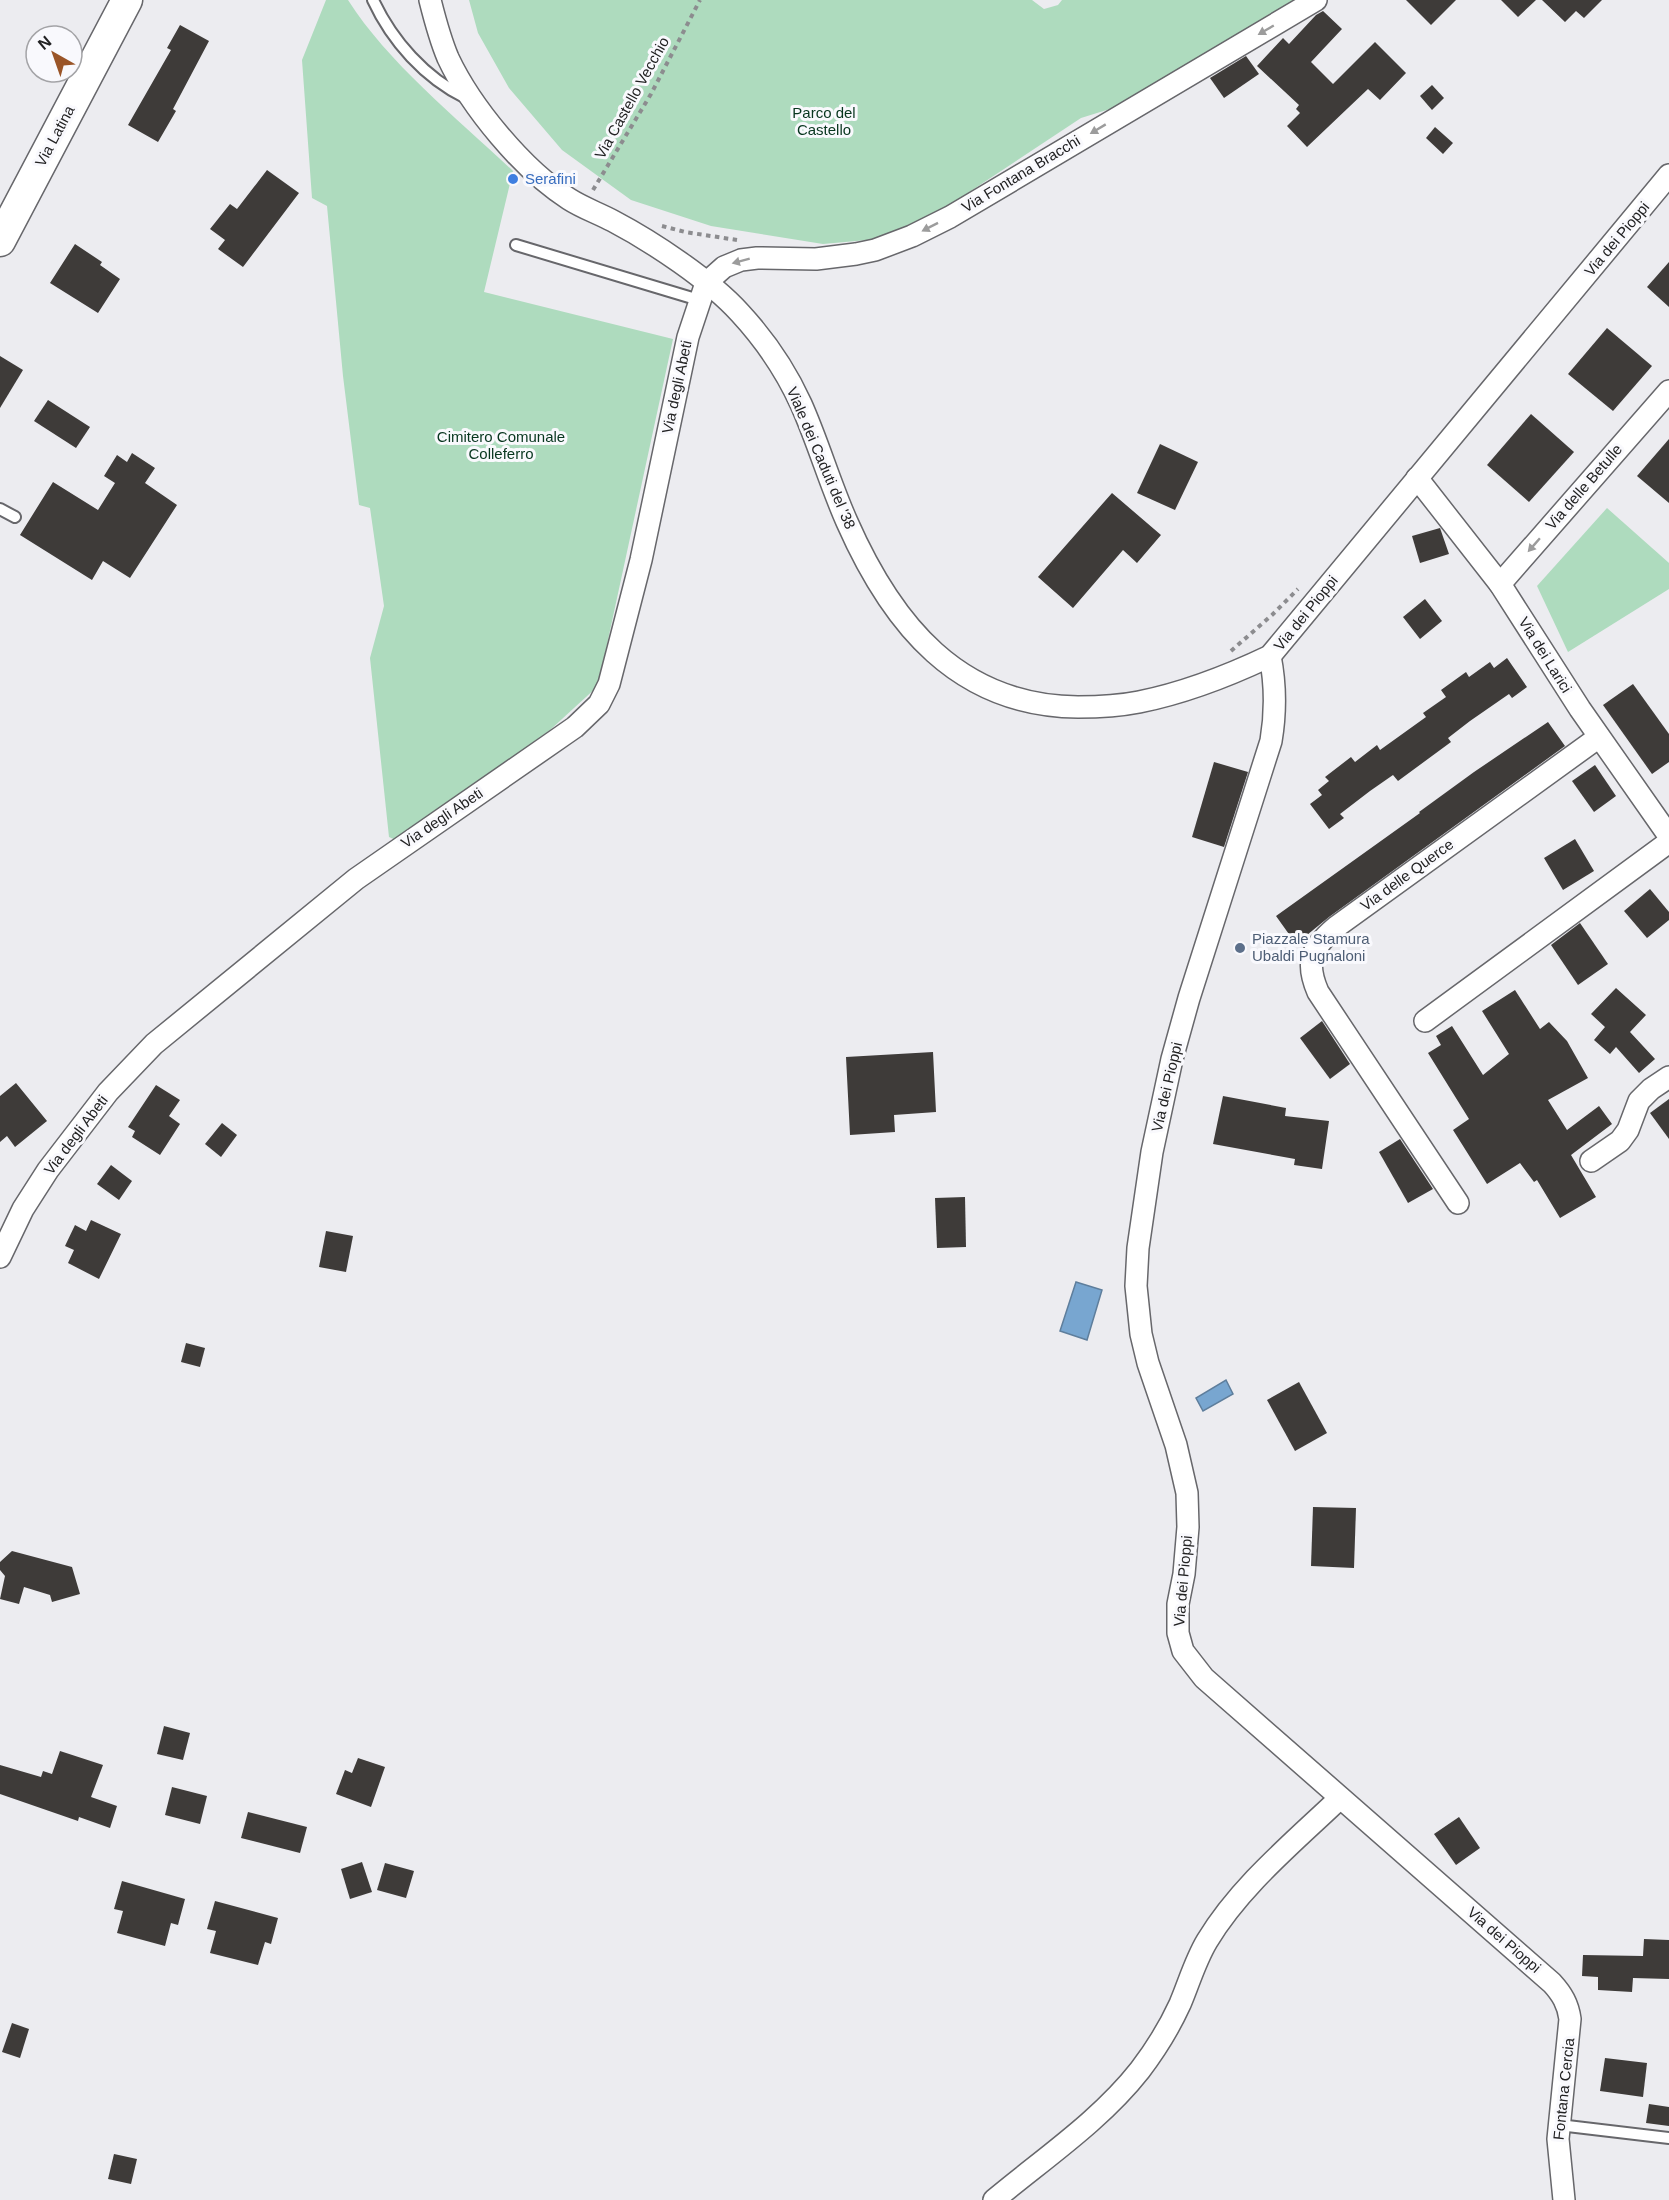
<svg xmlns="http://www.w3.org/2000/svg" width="1669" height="2200" viewBox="0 0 1669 2200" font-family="Arial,sans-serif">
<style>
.green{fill:#aedbbe}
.water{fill:#78a6d0;stroke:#5e7e9c;stroke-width:1.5}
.building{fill:#3e3b39}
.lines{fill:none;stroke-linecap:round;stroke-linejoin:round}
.lane-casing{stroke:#67676b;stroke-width:14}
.street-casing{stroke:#67676b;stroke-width:24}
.secondary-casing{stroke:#67676b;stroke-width:33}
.path{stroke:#8c8c8f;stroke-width:4;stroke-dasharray:4.5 4.5;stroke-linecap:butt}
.lane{stroke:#fff;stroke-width:10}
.street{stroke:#fff;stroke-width:21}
.secondary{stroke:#fff;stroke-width:30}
.oneway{fill:#9c9c9c}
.shop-dot{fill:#3f7fe0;stroke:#f9f9fd;stroke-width:2}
.service-dot{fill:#5c6f8a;stroke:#f9f9fd;stroke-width:2}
.labels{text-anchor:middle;stroke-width:6;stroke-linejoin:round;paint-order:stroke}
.street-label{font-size:15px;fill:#222223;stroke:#f9f9fd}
.park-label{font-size:15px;fill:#07361e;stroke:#f9f9fd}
.shop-label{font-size:15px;fill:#366cbe;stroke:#f9f9fd;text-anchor:start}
.service-label{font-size:15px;fill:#4e5e75;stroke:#f9f9fd;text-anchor:start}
</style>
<rect width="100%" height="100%" fill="#ececf0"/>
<!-- green -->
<g class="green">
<path d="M326 0H348C388 63 458 119 513 171L484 292 673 339 598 686 550 730 398 841 389 837 370 658 384 606 370 508 359 505 343 376 327 206 312 198 302 60Z"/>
<polygon points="469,0 1032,0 1044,9 1058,5 1062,0 1299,0 1129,103 1081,118 930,218 878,239 823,244 711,226 631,200 562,150 509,88 478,33"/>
<polygon points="1607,508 1669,563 1669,589 1568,652 1537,586"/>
</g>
<!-- water -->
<g class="water">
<polygon points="1076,1282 1102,1290 1087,1340 1060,1331"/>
<polygon points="1226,1380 1233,1394 1203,1411 1196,1398"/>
</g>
<!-- building -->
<g class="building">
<polygon points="1406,0 1456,0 1431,25"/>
<polygon points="1501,0 1536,0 1518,17"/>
<polygon points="1542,0 1602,0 1584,18 1576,11 1565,22"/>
<polygon points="1323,11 1342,29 1311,62 1333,84 1375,42 1406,73 1380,100 1368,89 1307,147 1287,126 1300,113 1296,109 1299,105 1257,66 1283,38 1289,44 1316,15"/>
<polygon points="180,25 209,41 173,109 176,111 158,142 128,125 171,50 167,48"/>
<polygon points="1246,56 1259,74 1224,98 1210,78"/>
<polygon points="1432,85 1444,98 1432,110 1420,96"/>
<polygon points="1435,127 1453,143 1443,154 1426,138"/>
<polygon points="267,170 299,193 243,267 218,249 225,240 210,229 230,204 237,209"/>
<polygon points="75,244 102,262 100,265 120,279 98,313 50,283"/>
<polygon points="1669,262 1669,307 1647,287"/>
<polygon points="1607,328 1652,366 1613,411 1568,374"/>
<polygon points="0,356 23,370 0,408"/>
<polygon points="48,400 90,427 76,448 34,421"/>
<polygon points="1531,414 1574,452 1529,502 1487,465"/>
<polygon points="1669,439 1669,503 1637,476"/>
<polygon points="1160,444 1198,462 1175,510 1137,493"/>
<polygon points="132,453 155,468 145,483 177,505 130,578 103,561 92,580 20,535 53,482 98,510 115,483 104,476 117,455 127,462"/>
<polygon points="1112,493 1161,535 1137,563 1123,550 1073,608 1038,577"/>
<polygon points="1440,528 1449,554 1420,563 1412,536"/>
<polygon points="1425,599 1442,621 1420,639 1403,617"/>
<polygon points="1507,658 1527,687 1512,698 1509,694 1470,721 1448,738 1451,742 1398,781 1393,775 1370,791 1340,814 1344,818 1329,829 1310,804 1322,795 1318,790 1329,781 1325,777 1351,757 1355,762 1377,745 1380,750 1426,717 1423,713 1446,697 1441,690 1466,672 1469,677 1490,662 1494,668"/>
<polygon points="1633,684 1669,734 1669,762 1652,774 1603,705"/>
<polygon points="1548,722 1565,746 1329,917 1296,944 1276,916 1420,813 1419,812 1474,772"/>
<polygon points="1214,762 1248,772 1224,847 1192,837"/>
<polygon points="1595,765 1616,796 1594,812 1572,781"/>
<polygon points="1575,839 1594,871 1563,890 1544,858"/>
<polygon points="1650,889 1669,912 1669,920 1647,938 1624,911"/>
<polygon points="1580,923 1608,964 1578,985 1551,945"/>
<polygon points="1616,988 1646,1015 1630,1032 1655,1059 1639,1073 1616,1047 1610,1054 1594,1040 1605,1027 1591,1014"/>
<polygon points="1515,990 1540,1029 1549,1022 1567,1041 1588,1078 1548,1100 1567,1130 1599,1106 1612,1124 1571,1155 1596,1197 1560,1218 1537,1180 1534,1182 1520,1163 1487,1184 1453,1130 1469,1119 1428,1053 1441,1045 1436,1036 1452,1026 1483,1075 1509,1054 1482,1011"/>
<polygon points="1322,1021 1350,1064 1330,1079 1300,1038"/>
<polygon points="933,1052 936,1112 894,1115 895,1132 850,1135 846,1057"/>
<polygon points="16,1083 47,1121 15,1147 7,1136 0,1142 0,1096"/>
<polygon points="156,1085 180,1100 169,1116 180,1124 160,1155 132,1137 135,1131 128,1127"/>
<polygon points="1223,1096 1286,1108 1285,1116 1329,1121 1322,1169 1294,1165 1295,1159 1213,1144"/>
<polygon points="1669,1099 1669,1139 1650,1113"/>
<polygon points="222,1123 237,1135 221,1157 205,1144"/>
<polygon points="1400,1139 1433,1189 1408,1203 1379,1152"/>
<polygon points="111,1165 132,1181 119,1200 97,1184"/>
<polygon points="965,1197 966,1247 937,1248 935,1198"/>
<polygon points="91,1220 121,1234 99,1279 68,1263 74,1250 65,1246 75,1225 86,1231"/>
<polygon points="326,1231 353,1236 346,1272 319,1267"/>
<polygon points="186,1343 205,1348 200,1367 181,1362"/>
<polygon points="1299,1382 1327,1433 1295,1451 1267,1400"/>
<polygon points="1313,1507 1356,1508 1354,1568 1311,1566"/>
<polygon points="12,1551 72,1567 80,1594 52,1602 50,1595 24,1587 19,1604 0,1599 5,1576 0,1570 0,1562"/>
<polygon points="164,1726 190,1733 183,1760 157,1754"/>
<polygon points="60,1751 103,1765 91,1797 117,1806 110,1828 79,1817 78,1821 0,1794 0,1765 41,1777 43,1771 52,1774"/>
<polygon points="358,1758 385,1767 371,1807 336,1794 345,1770 352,1773"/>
<polygon points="172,1787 207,1796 200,1824 165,1815"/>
<polygon points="248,1812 307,1827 300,1853 241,1838"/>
<polygon points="1459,1817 1480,1848 1456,1865 1434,1834"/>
<polygon points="362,1862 372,1892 350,1899 341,1869"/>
<polygon points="385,1863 414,1871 406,1898 377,1890"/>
<polygon points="122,1881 185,1899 178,1925 171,1923 165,1946 117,1933 123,1911 114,1909"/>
<polygon points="215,1901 278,1918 271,1944 265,1942 258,1965 210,1953 216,1931 207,1929"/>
<polygon points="1644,1939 1669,1940 1669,1979 1633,1978 1632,1992 1598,1990 1598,1977 1582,1976 1583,1955 1643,1956"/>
<polygon points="12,2023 29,2029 20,2058 2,2052"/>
<polygon points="1605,2058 1647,2063 1643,2097 1600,2091"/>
<polygon points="1649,2104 1669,2107 1669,2126 1646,2123"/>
<polygon points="114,2154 137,2159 131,2184 108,2179"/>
</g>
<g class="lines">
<!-- lane casing -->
<g class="lane-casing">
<g id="lane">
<path d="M373 0C392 41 425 78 466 98"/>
<polyline points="516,245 699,300"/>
<polyline points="0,509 15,517"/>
<polyline points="1559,2125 1669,2138"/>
</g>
</g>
<!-- street casing -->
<g class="street-casing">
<g id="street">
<path d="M430 0C435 20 440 39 448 58 471 107 523 170 569 199 583 208 598 213 613 221 653 242 710 280 740 313 764 339 786 371 801 404 818 442 830 484 847 522 892 624 958 706 1078 707 1098 707 1119 706 1139 702 1184 693 1228 676 1270 656L1669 175"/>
<polyline points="1417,478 1500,584 1580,709 1669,836"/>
<polyline points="1500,584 1669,391"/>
<path d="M1270 656C1276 686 1276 711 1271 741L1189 998 1172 1059 1152 1152 1138 1248 1136 1286 1141 1334 1148 1363 1176 1445 1187 1493 1188 1527 1184 1574 1178 1604V1633L1183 1651 1204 1678 1552 1983C1562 1994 1568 2004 1570 2019L1558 2139 1564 2200"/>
<polyline points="1425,1021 1669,842"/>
<polyline points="1591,1161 1620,1141 1628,1130 1639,1101 1651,1089 1669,1077"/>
<path d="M1458 1203 1318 992C1305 962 1311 948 1336 927L1599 737"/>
<polyline points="0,1257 23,1209 48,1170 108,1092 154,1044 356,879 575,727 599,704 609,684 641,560 688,337 706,283 724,267 741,260 757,258 816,259 856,254 875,250 912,236 950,217 1316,0"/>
<path d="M994 2200C1043 2159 1100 2121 1140 2070 1156 2049 1169 2028 1180 2004 1189 1983 1195 1961 1207 1941 1240 1886 1294 1842 1340 1798"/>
</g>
</g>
<!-- secondary casing -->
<g class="secondary-casing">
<polyline id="secondary" points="0,241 127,0"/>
</g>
<!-- path -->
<g class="path">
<polyline points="593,190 651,94 700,0"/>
<polyline points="662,226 685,232 737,240"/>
<polyline points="1231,651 1272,615 1298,589"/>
</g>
<!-- lane -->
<use href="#lane" class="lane"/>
<!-- street -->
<use href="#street" class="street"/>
<!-- secondary -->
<use href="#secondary" class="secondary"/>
</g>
<!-- one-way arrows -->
<defs><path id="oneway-solid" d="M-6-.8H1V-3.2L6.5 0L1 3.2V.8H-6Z" transform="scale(1.5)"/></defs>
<g class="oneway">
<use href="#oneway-solid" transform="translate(1266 30) rotate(150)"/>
<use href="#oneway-solid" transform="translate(1098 129) rotate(149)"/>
<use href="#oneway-solid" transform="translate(930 227) rotate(153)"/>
<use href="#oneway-solid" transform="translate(741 261) rotate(165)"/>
<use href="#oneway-solid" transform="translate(1534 545) rotate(131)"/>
</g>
<!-- markers -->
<circle class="shop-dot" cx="513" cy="179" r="6"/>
<circle class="service-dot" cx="1240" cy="948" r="6"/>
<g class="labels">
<!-- street labels -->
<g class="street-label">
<text transform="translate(632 98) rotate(-61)" y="5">Via Castello Vecchio</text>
<text transform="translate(55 136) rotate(-62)" y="5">Via Latina</text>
<text transform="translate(1021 174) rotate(-31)" y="5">Via Fontana Bracchi</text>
<text transform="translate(1617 239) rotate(-50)" y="5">Via dei Pioppi</text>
<text transform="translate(677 387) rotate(-78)" y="5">Via degli Abeti</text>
<text transform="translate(821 458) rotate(67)" y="5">Viale dei Caduti del '38</text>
<text transform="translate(1584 487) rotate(-49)" y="5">Via delle Betulle</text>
<text transform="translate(1306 613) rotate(-51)" y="5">Via dei Pioppi</text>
<text transform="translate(1545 655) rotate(58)" y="5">Via dei Larici</text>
<text transform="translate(442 818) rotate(-34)" y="5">Via degli Abeti</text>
<text transform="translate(1407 875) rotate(-36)" y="5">Via delle Querce</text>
<text transform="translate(1167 1087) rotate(-77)" y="5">Via dei Pioppi</text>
<text transform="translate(76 1135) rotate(-53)" y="5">Via degli Abeti</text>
<text transform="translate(1183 1581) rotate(-85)" y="5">Via dei Pioppi</text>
<text transform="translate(1504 1940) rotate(41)" y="5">Via dei Pioppi</text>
<text transform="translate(1564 2089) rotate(-84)" y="5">Fontana Cercia</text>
</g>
<!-- park labels -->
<g class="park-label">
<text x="824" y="118">Parco del<tspan x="824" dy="17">Castello</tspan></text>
<text x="501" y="442">Cimitero Comunale<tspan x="501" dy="17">Colleferro</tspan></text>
</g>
<!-- shop labels -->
<g class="shop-label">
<text x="525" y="184">Serafini</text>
</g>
<!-- service labels -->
<g class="service-label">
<text x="1252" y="944">Piazzale Stamura<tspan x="1252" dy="17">Ubaldi Pugnaloni</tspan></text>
</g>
</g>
<!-- north arrow -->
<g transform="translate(54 54) rotate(320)"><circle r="28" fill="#f9f9fd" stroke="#a3a3a6" stroke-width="1.5"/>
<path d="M0-4.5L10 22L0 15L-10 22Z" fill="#9a5528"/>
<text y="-9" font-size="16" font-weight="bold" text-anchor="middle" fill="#222223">N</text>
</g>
</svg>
